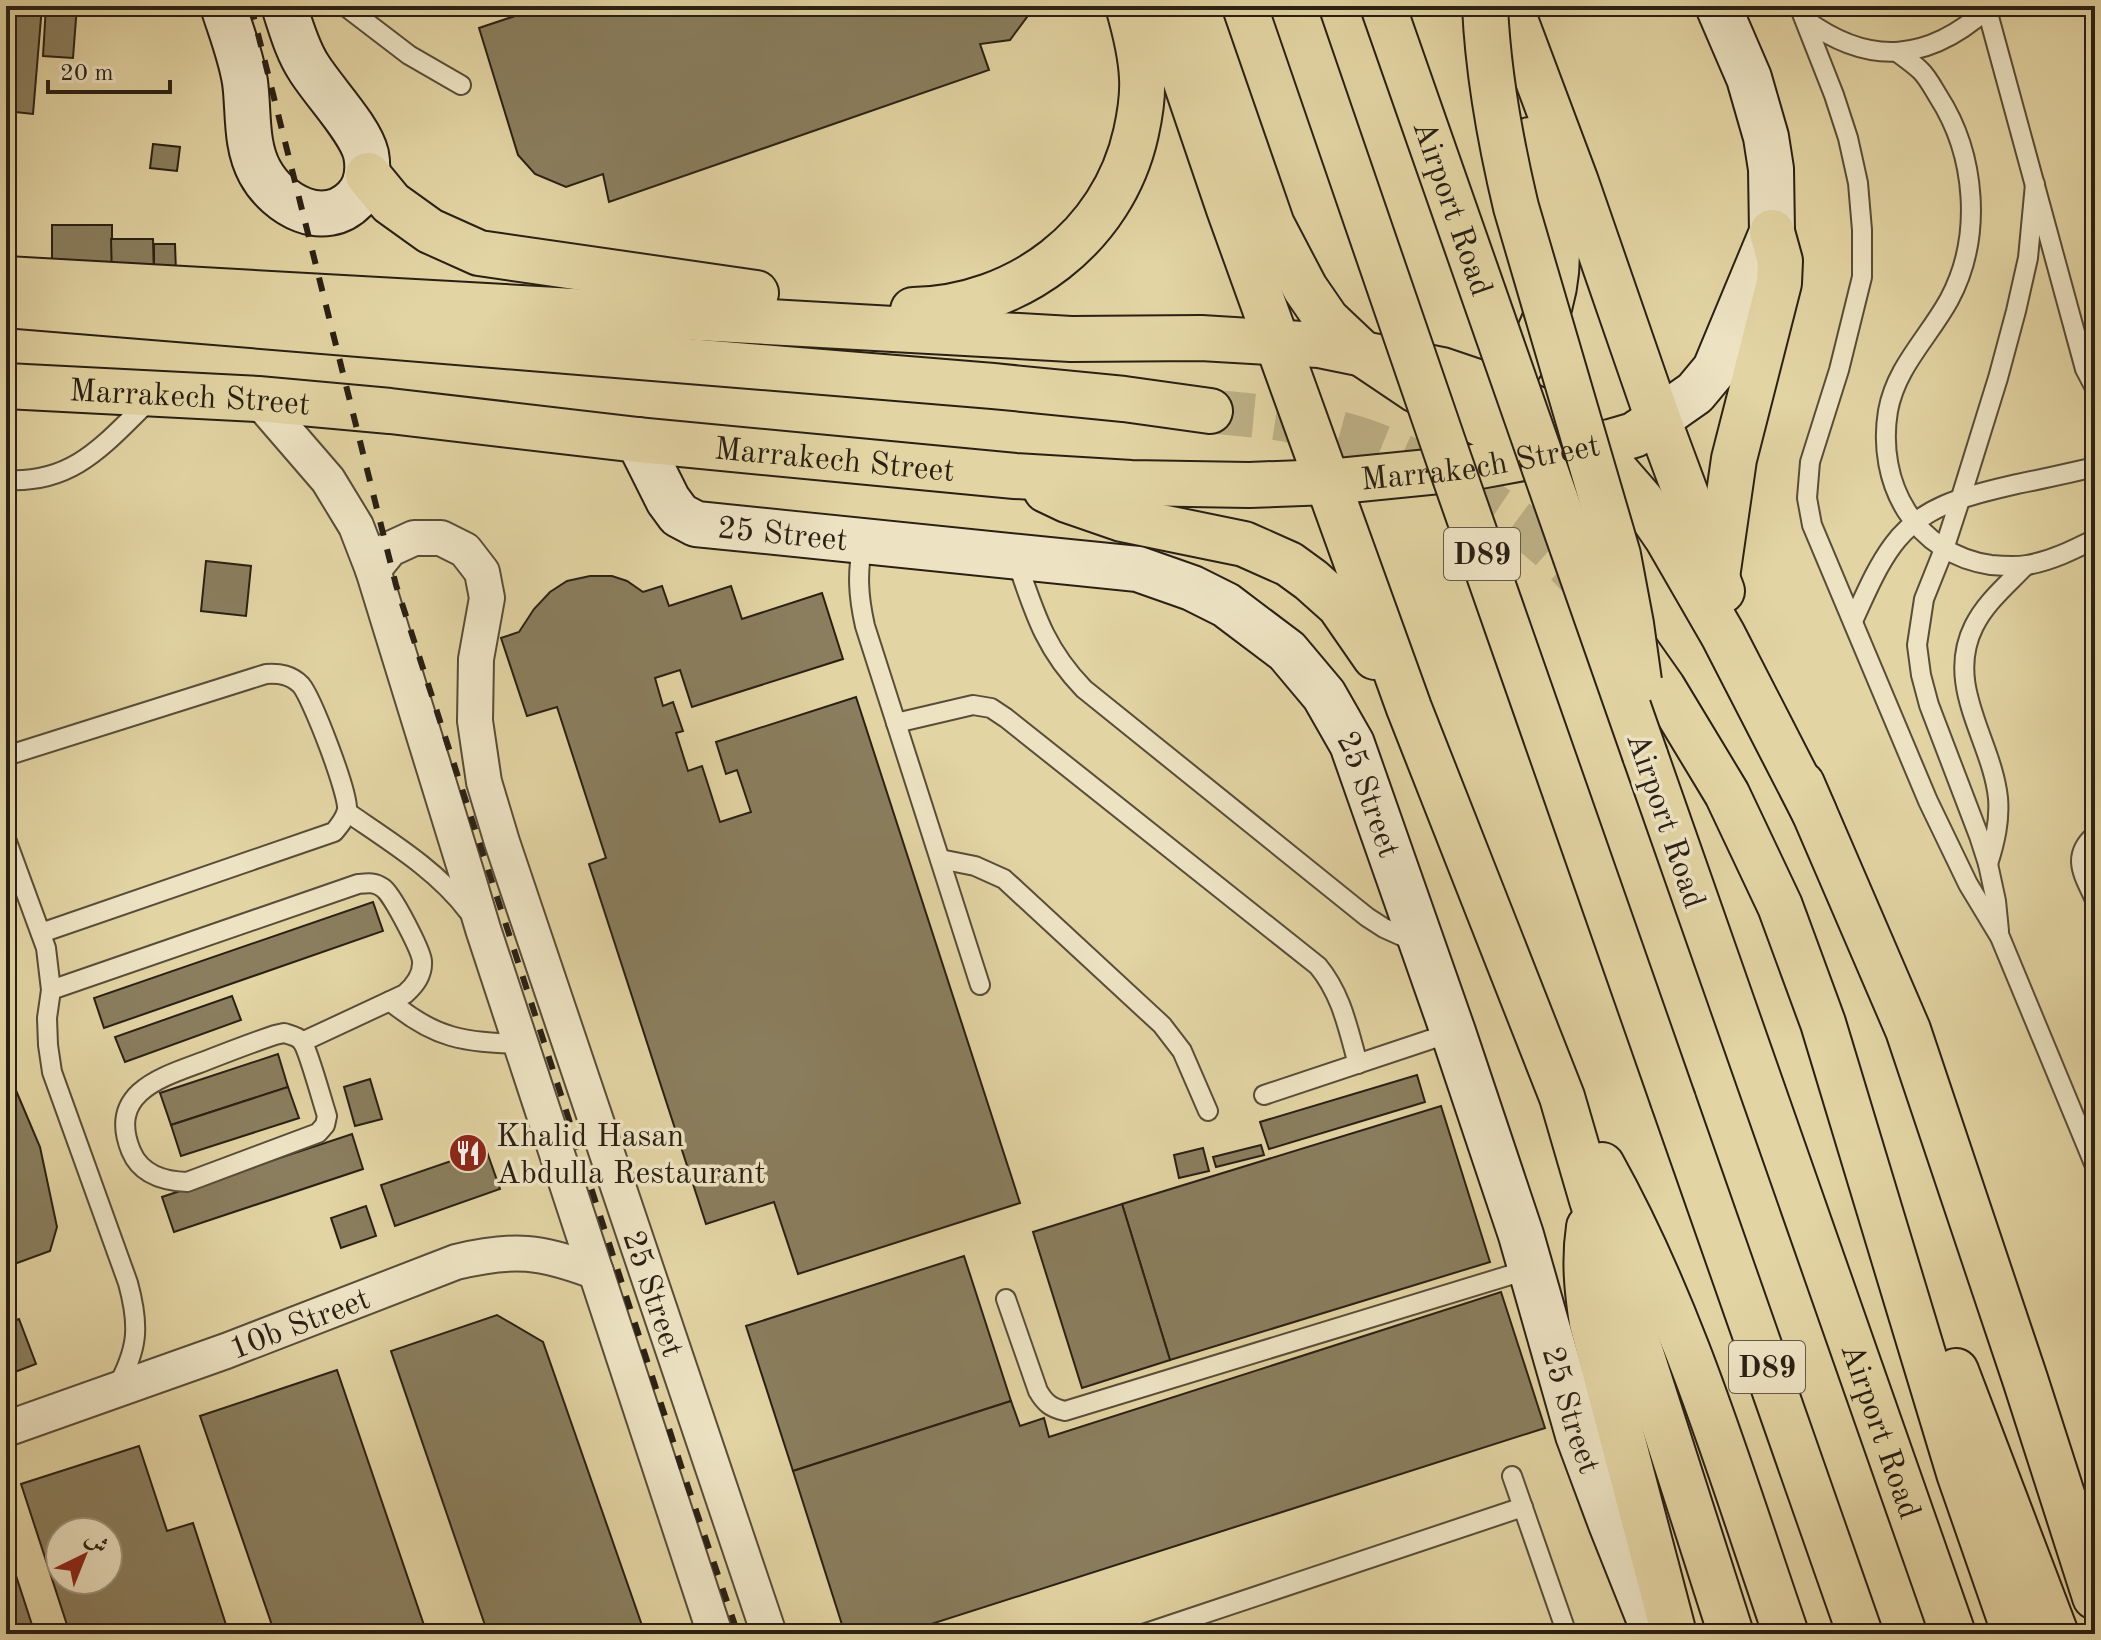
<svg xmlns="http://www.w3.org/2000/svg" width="2101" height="1640" viewBox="0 0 2101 1640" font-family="'Old Standard TT',Amiri,serif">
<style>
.building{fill:#8a7e5e;stroke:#292014;stroke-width:2;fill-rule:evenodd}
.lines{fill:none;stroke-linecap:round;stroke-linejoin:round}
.highway-tunnel{stroke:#beb086;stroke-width:44;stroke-dasharray:44 22;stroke-linecap:butt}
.lane-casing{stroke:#584d38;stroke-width:22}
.street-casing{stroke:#584d38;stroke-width:38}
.secondary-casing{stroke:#292014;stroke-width:48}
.primary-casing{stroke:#292014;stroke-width:48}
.highway-casing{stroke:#292014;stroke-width:48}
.lane{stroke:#ede3c3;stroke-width:18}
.street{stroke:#ede3c3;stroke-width:34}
.secondary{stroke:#ede3c3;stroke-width:44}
.primary{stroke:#e3d4a3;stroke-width:44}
.highway{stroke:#e3d4a3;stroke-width:44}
.rail{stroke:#292014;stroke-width:6;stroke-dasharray:14 14;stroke-linecap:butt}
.highway-bridge-casing{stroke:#292014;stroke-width:48;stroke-linecap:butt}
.highway-bridge{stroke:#e3d4a3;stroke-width:44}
.labels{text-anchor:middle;stroke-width:7;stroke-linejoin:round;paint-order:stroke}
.shield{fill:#ede3c3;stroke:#645a48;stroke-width:2}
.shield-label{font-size:30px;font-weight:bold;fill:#292014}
.street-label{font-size:32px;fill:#292014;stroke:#ede3c3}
.poi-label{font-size:32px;fill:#292014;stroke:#ede3c3;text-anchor:start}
</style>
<rect width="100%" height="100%" fill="#e3d4a3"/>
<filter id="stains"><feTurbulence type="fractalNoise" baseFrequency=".0025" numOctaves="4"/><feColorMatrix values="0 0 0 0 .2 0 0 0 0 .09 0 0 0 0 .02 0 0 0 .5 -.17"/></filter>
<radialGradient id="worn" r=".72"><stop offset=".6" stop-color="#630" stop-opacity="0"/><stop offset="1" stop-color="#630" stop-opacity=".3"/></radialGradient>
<!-- building -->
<g class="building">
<polygon points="6,6 42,6 33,114 6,111"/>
<polygon points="46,6 77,6 73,58 43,56"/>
<polygon points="545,6 1030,6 1027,17 1010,40 980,44 989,70 609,202 603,174 566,187 535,174 518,155 479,28"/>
<polygon points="153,144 180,147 177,171 150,168"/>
<polygon points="52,225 112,225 112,277 52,278"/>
<polygon points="111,239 153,239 154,277 112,277"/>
<polygon points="154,244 175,244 176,272 154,272"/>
<polygon points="206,561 251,566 246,616 201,611"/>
<polygon points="590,576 612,576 627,581 643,592 662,586 669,606 731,586 742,619 822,593 843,659 692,707 680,670 655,678 663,706 673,702 683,731 676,733 688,771 702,766 720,822 751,812 737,770 726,774 716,742 856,697 1020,1203 798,1274 774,1202 706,1224 589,864 606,858 557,707 527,716 501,638 519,632 534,609 550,592 567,581"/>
<polygon points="373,902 383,931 104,1028 94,998"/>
<polygon points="232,996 241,1020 125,1062 115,1037"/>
<polygon points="278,1054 288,1087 171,1125 160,1093"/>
<polygon points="1417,1075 1425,1102 1269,1149 1260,1122"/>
<polygon points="6,1076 15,1088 40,1147 57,1227 50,1251 6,1267"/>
<polygon points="370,1079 382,1119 355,1126 344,1087"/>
<polygon points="288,1087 299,1118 181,1156 171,1125"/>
<polygon points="1441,1106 1490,1262 1170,1360 1122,1204"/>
<polygon points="352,1134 363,1169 174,1232 162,1197"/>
<polygon points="1261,1145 1264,1155 1216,1167 1213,1157"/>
<polygon points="1203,1148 1209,1171 1179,1178 1174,1155"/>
<polygon points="486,1149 500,1189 395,1226 381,1185"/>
<polygon points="1122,1204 1170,1360 1082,1388 1033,1232"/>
<polygon points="366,1206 376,1236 341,1248 331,1218"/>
<polygon points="964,1256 1011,1401 793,1471 746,1326"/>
<polygon points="1501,1292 1545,1428 900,1634 845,1634 793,1471 1011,1401 1020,1426 1044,1418 1049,1437"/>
<polygon points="497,1315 543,1342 645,1634 488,1634 391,1351"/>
<polygon points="19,1319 36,1364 7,1375 6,1324"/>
<polygon points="337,1370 427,1634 275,1634 200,1416"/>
<path d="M139 1446 167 1531 193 1523 229 1634H70L21 1484ZM60 1532H108V1580H60Z"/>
<polygon points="6,1545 35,1634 6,1634"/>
</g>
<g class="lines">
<!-- highway-tunnel -->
<path class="highway-tunnel" d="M1210 411C1238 415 1268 415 1295 422 1320 428 1347 434 1371 443 1449 473 1539 526 1591 591"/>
<!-- lane casing -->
<g class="lane-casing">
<g id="lane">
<polyline points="345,6 409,55 461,85"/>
<polyline points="1799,6 1834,95 1848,138 1858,183 1862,230 1862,277 1839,370 1810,462 1807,498 1812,525 1928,801 1968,884 2000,937 2095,1166"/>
<polyline points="1986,6 2085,369 2095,388"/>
<path d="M1806 20C1870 67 1929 61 1987 9"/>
<path d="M1897 52C1905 58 1914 64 1921 71 1928 78 1933 88 1938 96 1976 155 1983 237 1949 300 1928 338 1896 367 1888 411 1876 483 1915 554 1991 565 2003 566 2015 567 2027 565 2051 561 2073 550 2095 539"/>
<path d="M6 480C75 484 105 443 151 399"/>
<path d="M863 541C857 573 858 595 865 626L980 985"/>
<path d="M1016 559C1034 611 1044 648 1084 689L1367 917 1384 928 1415 942"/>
<path d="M1853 621C1865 595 1876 568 1893 545 1923 504 1970 495 2017 484 2043 479 2069 473 2095 467"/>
<path d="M896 723 973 705 991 708 1006 718 1318 966C1342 995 1348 1029 1358 1064"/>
<path d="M6 756 266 674C280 673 291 675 301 685 312 698 349 794 347 810 345 819 340 825 334 832L41 933"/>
<path d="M347 812C389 841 437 870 468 911"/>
<path d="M2095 835C2070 857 2084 875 2095 900"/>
<path d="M6 839 46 948 51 990 47 1018 48 1045 52 1072 128 1283C140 1327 138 1349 116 1389"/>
<polyline points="940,859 975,866 1004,879 1162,1025 1182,1051 1208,1111"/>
<path d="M1988 864C1995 842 2000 821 1998 798 1992 740 1944 686 1974 626 1986 602 2007 585 2025 566"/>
<polyline points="1999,931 1996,901 1988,864 1979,836 1929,705 1921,675 1917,645 1924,599 1944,549 1961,497 1998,378 2016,311 2028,258 2035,184"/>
<path d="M51 990 358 884C368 883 375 882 383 888 392 894 421 950 422 961 423 975 415 985 405 994L302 1042"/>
<path d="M390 1001C435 1039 464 1042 520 1044"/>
<path d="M284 1033C291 1035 297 1036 302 1041 309 1052 322 1101 327 1116L325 1125 318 1133 187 1182C164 1181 141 1175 131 1151 107 1092 162 1077 205 1061 228 1052 251 1043 275 1035Z"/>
<polyline points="1264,1095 1453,1032"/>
<path d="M1006 1299 1038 1391C1045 1403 1051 1408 1065 1411L1530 1269"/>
<polyline points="1512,1476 1567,1634"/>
<polyline points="1143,1634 1523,1507"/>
</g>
</g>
<!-- street casing -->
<g class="street-casing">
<g id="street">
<polyline points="258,399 328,480 356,526 373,570 467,875 483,929 715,1634"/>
<path id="s1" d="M373 570 390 549 414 538H441L465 550 482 572 487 598 476 659 475 721 484 782 502 842 769 1634"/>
<path id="s2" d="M6 1429 226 1351 456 1262C514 1248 541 1251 596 1272"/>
</g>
</g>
<!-- secondary casing -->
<g class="secondary-casing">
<g id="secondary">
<path d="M223 6C231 31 241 56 245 82 249 111 245 145 260 172 278 205 324 231 355 199 367 187 369 170 366 154 360 129 324 92 309 68 297 50 291 27 284 6"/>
<polyline points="1658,419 1695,393 1715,369 1772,232 1771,169 1766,137 1749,78 1718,6"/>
<path id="s3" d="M638 440 668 500 679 515 696 524 1138 569 1192 588 1226 605 1287 651 1324 695 1352 744 1453 1032 1521 1235 1578 1435 1610 1521 1655 1634"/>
</g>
</g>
<!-- primary casing -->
<g class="primary-casing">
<g id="primary">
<polyline points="1160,6 1229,209 1409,708 1562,1097 1592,1200 1731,1634"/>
<polyline points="1196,6 1272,225 1305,288 1327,320 1364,355 1416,390 1543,456"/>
<polyline points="1510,6 1576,182 1658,419 1722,591"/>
<polyline points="368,175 391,203 430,231 479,253 756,293"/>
<polyline points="6,279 1071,339 1201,338 1319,345 1442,370 1501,390 1536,409 1589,446 1614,469 1641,500 1667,538 1723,635 1814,812"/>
<path d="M913 310C1018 308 1113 237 1136 133 1140 115 1143 96 1142 78 1141 53 1135 30 1128 6"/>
<path id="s4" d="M6 386 258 399 390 411 638 440 1015 476 1131 483 1249 485 1329 482 1469 468 1610 442 1634 435 1658 419"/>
<path d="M1491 400C1531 360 1557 311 1557 253 1557 245 1558 236 1557 229 1552 198 1540 169 1530 140"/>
<polyline points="1046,490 1067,500 1122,519 1244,544 1289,564 1311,580 1339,605 1375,657"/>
<polyline points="1717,577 1734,459 1779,283 1780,261 1772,232"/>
<polyline points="1802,784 1908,1030 2025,1379 2095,1597"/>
<path d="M1602 1165C1684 1312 1731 1475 1786 1634"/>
<path d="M1589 1227C1584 1260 1587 1290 1592 1323L1674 1634"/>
</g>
</g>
<!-- highway casing -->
<g class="highway-casing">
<g id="highway">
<polyline points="6,305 993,386 1124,399 1210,411"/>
<polyline points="1627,637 1663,688 1727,794 1780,906 1823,1023 1959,1473 2015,1634"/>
<path id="s5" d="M1645 755 1953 1634"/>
<polyline points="1673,1100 1860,1634"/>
<polyline points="1956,1371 2056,1634"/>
</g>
</g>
<!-- lane -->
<use href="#lane" class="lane"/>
<!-- street -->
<use href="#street" class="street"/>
<!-- secondary -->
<use href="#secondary" class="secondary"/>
<!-- primary -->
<use href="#primary" class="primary"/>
<!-- highway -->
<use href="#highway" class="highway"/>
<!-- rail -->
<polyline class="rail" points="251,6 396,585 685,1478 738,1634"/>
<!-- highway-bridge casing -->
<g class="highway-bridge-casing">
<g id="highway-bridge">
<polyline points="1293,6 1449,460 1673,1100"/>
<path id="s6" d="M1383 6 1645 755"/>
<path d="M1485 6C1488 74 1500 140 1516 207L1618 555 1631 624 1639 681"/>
</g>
</g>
<!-- highway-bridge -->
<use href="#highway-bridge" class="highway-bridge"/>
</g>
<!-- icons -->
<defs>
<g id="restaurant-disc" transform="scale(2)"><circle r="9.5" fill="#8f2418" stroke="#ede3c3"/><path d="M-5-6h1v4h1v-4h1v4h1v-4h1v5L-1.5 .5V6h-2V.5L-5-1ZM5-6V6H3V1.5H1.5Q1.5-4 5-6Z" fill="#fff"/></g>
</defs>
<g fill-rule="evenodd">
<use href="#restaurant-disc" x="468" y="1153"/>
</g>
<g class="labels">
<!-- shield labels -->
<g class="shield">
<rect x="1444" y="528" width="76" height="52" rx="6"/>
<rect x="1729" y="1341" width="76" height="52" rx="6"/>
</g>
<g class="shield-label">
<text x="1482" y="564">D89</text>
<text x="1767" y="1377">D89</text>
</g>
<!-- street labels -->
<g class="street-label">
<text dy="11" stroke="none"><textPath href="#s6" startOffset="214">Airport Road</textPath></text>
<text dy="11" stroke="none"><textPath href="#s4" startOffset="184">Marrakech Street</textPath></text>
<text dy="11" stroke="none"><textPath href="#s4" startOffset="832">Marrakech Street</textPath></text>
<text dy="11" stroke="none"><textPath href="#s4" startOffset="1480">Marrakech Street</textPath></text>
<text dy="11" stroke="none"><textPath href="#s3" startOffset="192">25 Street</textPath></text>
<text dy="11" stroke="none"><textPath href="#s3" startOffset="888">25 Street</textPath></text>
<text transform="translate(1667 820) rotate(71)" y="11">Airport Road</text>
<text dy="11" stroke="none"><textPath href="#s1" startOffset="886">25 Street</textPath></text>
<text dy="11" stroke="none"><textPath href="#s2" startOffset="312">10b Street</textPath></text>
<text dy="11" stroke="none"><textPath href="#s3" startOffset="1536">25 Street</textPath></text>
<text dy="11" stroke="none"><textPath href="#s5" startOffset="716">Airport Road</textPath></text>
</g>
<!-- poi labels -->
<g class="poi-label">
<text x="496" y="1146">Khalid Hasan<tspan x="496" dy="37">Abdulla Restaurant</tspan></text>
</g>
</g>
<!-- margin -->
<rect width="2101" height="1640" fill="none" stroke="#e3d4a3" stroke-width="32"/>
<rect x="8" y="8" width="2085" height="1624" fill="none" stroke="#292014" stroke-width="4"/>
<rect x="16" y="16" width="2069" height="1608" fill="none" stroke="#292014" stroke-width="2"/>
<!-- north arrow -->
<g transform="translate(84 1556) rotate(43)"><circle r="38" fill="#ede3c3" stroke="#9f957d" stroke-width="2"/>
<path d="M0-6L14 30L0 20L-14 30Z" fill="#8f2418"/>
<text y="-12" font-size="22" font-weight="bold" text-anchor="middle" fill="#292014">ش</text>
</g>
<!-- scale -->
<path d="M48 80v12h122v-12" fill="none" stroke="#292014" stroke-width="4"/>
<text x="60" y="80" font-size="24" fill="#292014" stroke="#ede3c3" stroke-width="6" paint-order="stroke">20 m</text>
<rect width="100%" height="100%" filter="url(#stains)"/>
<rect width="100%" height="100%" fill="url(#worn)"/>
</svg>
